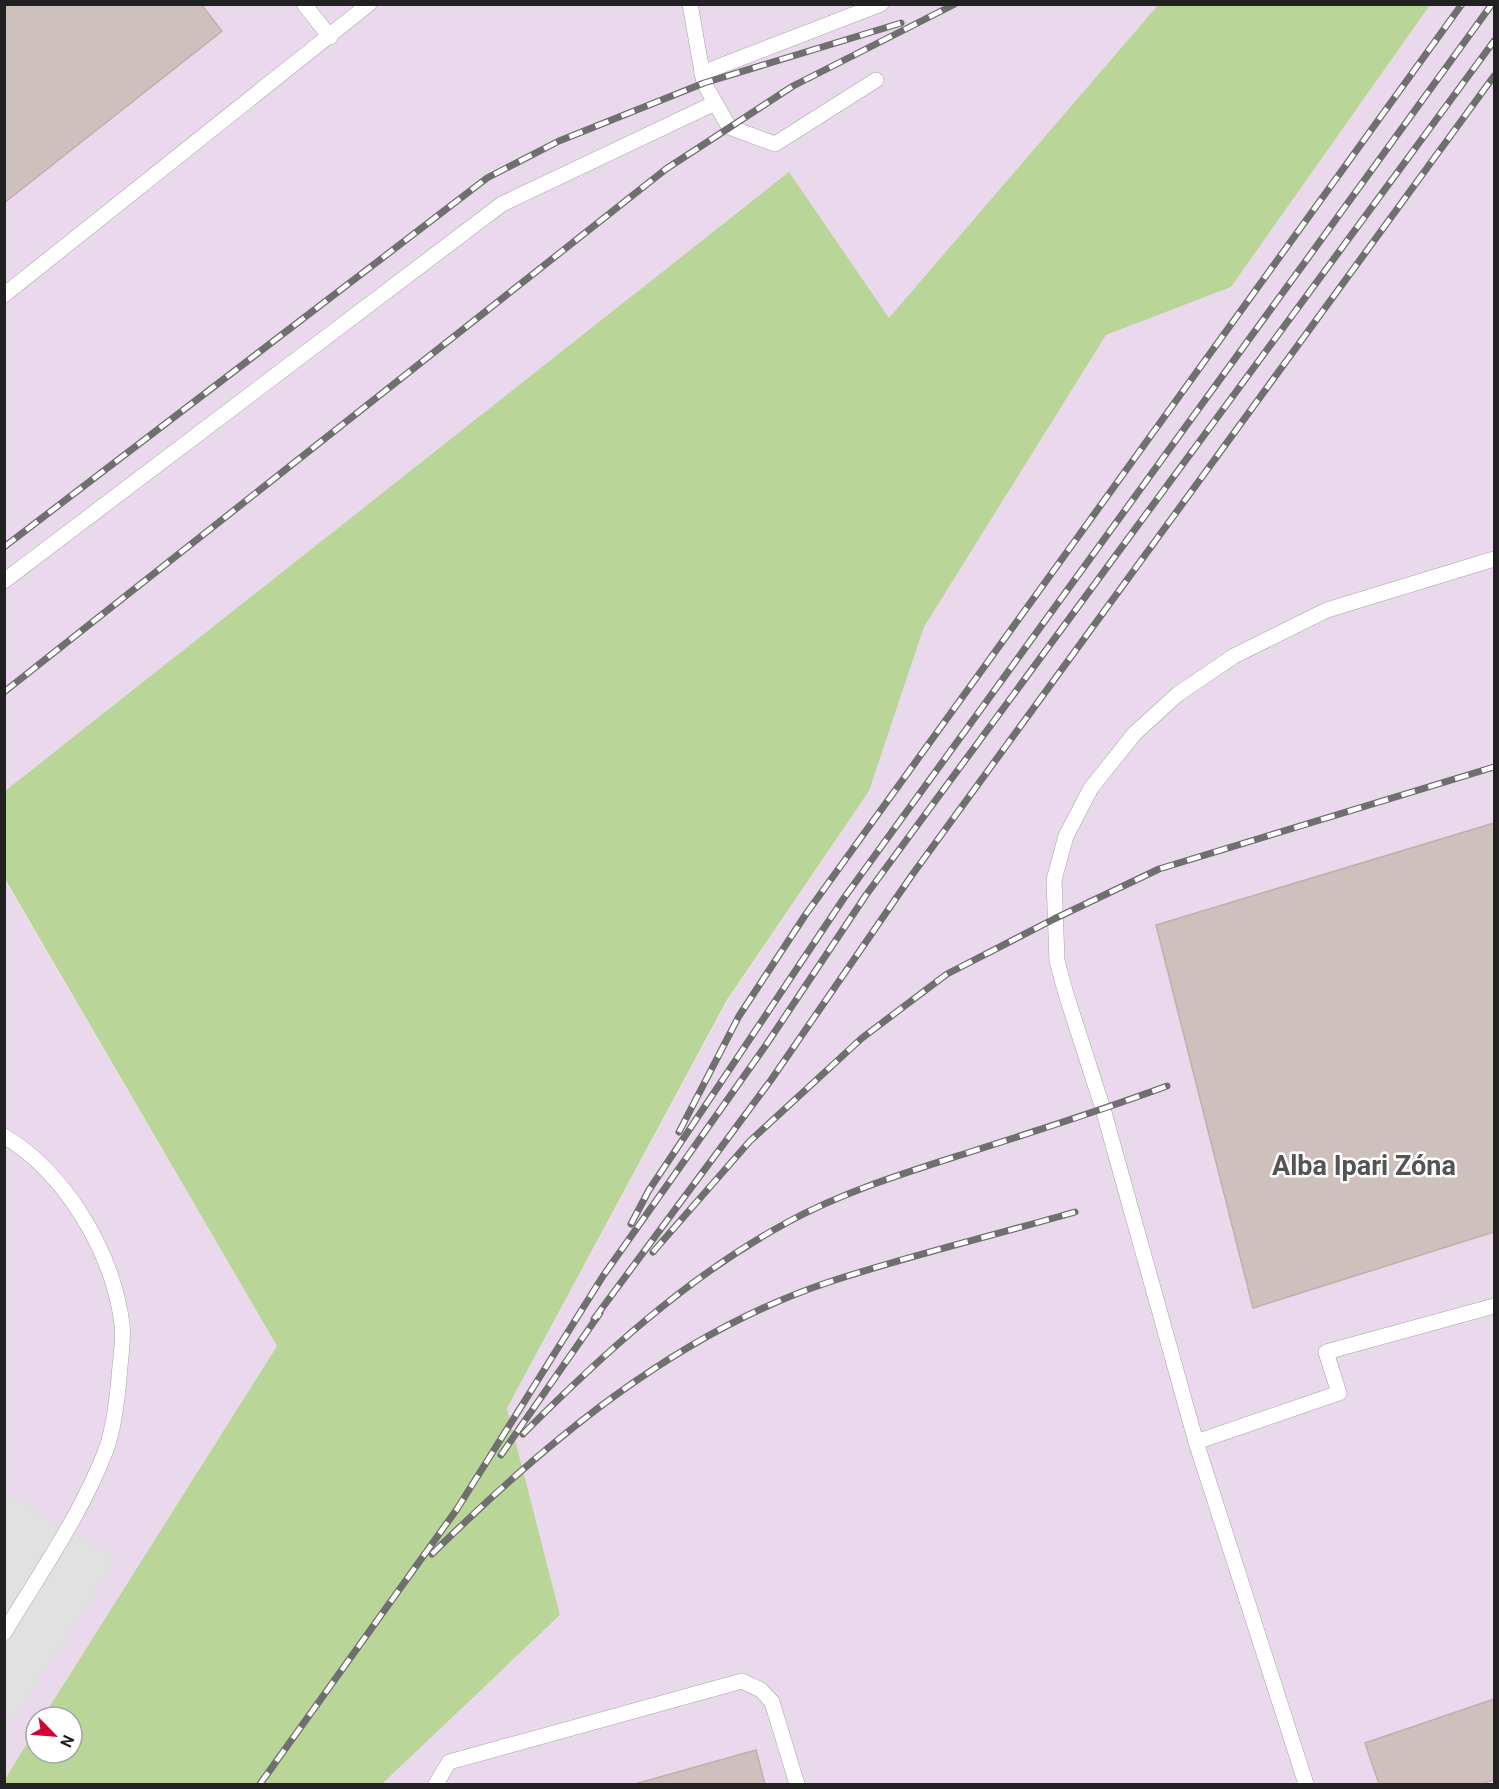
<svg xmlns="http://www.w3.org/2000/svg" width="1499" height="1789" viewBox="0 0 1499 1789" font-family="Roboto,sans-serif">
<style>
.industrial{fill:#ead8ec}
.forest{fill:#bad598}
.parking{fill:#e1e1e1}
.building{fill:#cec0bc;stroke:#c5ada8;stroke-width:1.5}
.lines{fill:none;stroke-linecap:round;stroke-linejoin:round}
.lane-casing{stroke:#a5a5a5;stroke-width:16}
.lane{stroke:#fff;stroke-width:15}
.rail-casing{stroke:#6f6f6f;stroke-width:7}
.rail{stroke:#fff;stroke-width:4.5;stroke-dasharray:14;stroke-linecap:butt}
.labels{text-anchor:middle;stroke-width:5;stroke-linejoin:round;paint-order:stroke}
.district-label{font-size:27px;font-weight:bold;fill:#545454;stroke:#fff}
</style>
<rect width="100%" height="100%" fill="#f2ebe7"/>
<!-- industrial -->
<g class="industrial">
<polygon points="5,5 1158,5 889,319 789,173 5,791"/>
<polygon points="1430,5 1494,5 1494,1784 382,1784 560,1615 507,1408 728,1000 869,791 924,627 1106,335 1231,287"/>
<polygon points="4,879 277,1346 43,1717 36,1717 36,1729 5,1779"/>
</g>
<!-- forest -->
<polygon class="forest" points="1158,5 1430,5 1231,287 1106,335 924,627 869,791 727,1000 507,1408 560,1615 382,1784 5,1784 5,1779 36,1729 36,1753 72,1753 72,1717 43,1717 277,1346 5,879 5,791 789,172 889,318"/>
<!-- parking -->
<polygon class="parking" points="5,1492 116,1559 5,1733"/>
<!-- building -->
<g class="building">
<polygon points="4,4 201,4 222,31 4,203"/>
<polygon points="1494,823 1494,1232 1253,1308 1156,925"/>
<polygon points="1494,1699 1494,1780 1481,1784 1379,1784 1365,1743"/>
<polygon points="756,1750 765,1784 635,1784"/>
</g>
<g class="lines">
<!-- lane casing -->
<g class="lane-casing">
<g id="lane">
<polyline points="304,4 330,37"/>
<polyline points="690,4 704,83 729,127 775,144 876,80"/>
<polyline points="702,73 881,4"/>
<polyline points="4,295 369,4"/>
<polyline points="4,581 502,204 715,103"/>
<path d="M4 1136C66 1173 113 1253 122 1324 124 1341 120 1361 119 1378 117 1401 114 1428 106 1450 81 1515 40 1573 4 1633"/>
<polyline points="1196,1442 1339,1393 1326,1352 1494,1306"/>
<polyline points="436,1784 449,1762 742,1681 761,1690 772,1702 797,1784"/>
<polyline points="1306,1784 1196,1442 1103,1109 1066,994 1057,961 1054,880 1066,836 1091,788 1135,733 1178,694 1234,656 1327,610 1494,559"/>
</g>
</g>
<!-- lane -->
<use href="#lane" class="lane"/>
<!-- rail casing -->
<g class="rail-casing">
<g id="rail">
<polyline points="4,547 487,178 559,141 704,83 901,23"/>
<polyline points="4,692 666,169 793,86 955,4"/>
<polyline points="679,1132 739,1016 806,914 1462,4"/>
<polyline points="631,1224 649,1190 844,898 1492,4"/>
<polyline points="653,1252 750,1141 862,1038 947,974 1054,919 1159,869 1494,767"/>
<polyline points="594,1319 771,1080 912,875 1494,76"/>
<path d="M523 1434C602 1355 688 1276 788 1222 845 1191 908 1172 970 1152 1036 1131 1102 1110 1167 1086"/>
<polyline points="501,1455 600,1313"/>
<path d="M432 1554C545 1443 673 1335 826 1283 907 1256 992 1236 1075 1212"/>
<polyline points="260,1784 457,1509 603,1276 766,1045 866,895 1494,41"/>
</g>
</g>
<!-- rail -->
<use href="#rail" class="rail"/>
</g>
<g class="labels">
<!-- district labels -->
<g class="district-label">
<text x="1364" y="1175">Alba Ipari Zóna</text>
</g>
</g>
<!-- border -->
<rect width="1499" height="1789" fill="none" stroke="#212121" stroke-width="12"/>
<!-- north arrow -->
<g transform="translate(54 1735) rotate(115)"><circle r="28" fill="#ffffff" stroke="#a6a6a6" stroke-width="1.5"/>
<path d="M0-4.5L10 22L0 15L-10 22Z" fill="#d20036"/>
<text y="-9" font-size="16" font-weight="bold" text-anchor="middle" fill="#212121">N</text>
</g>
</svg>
